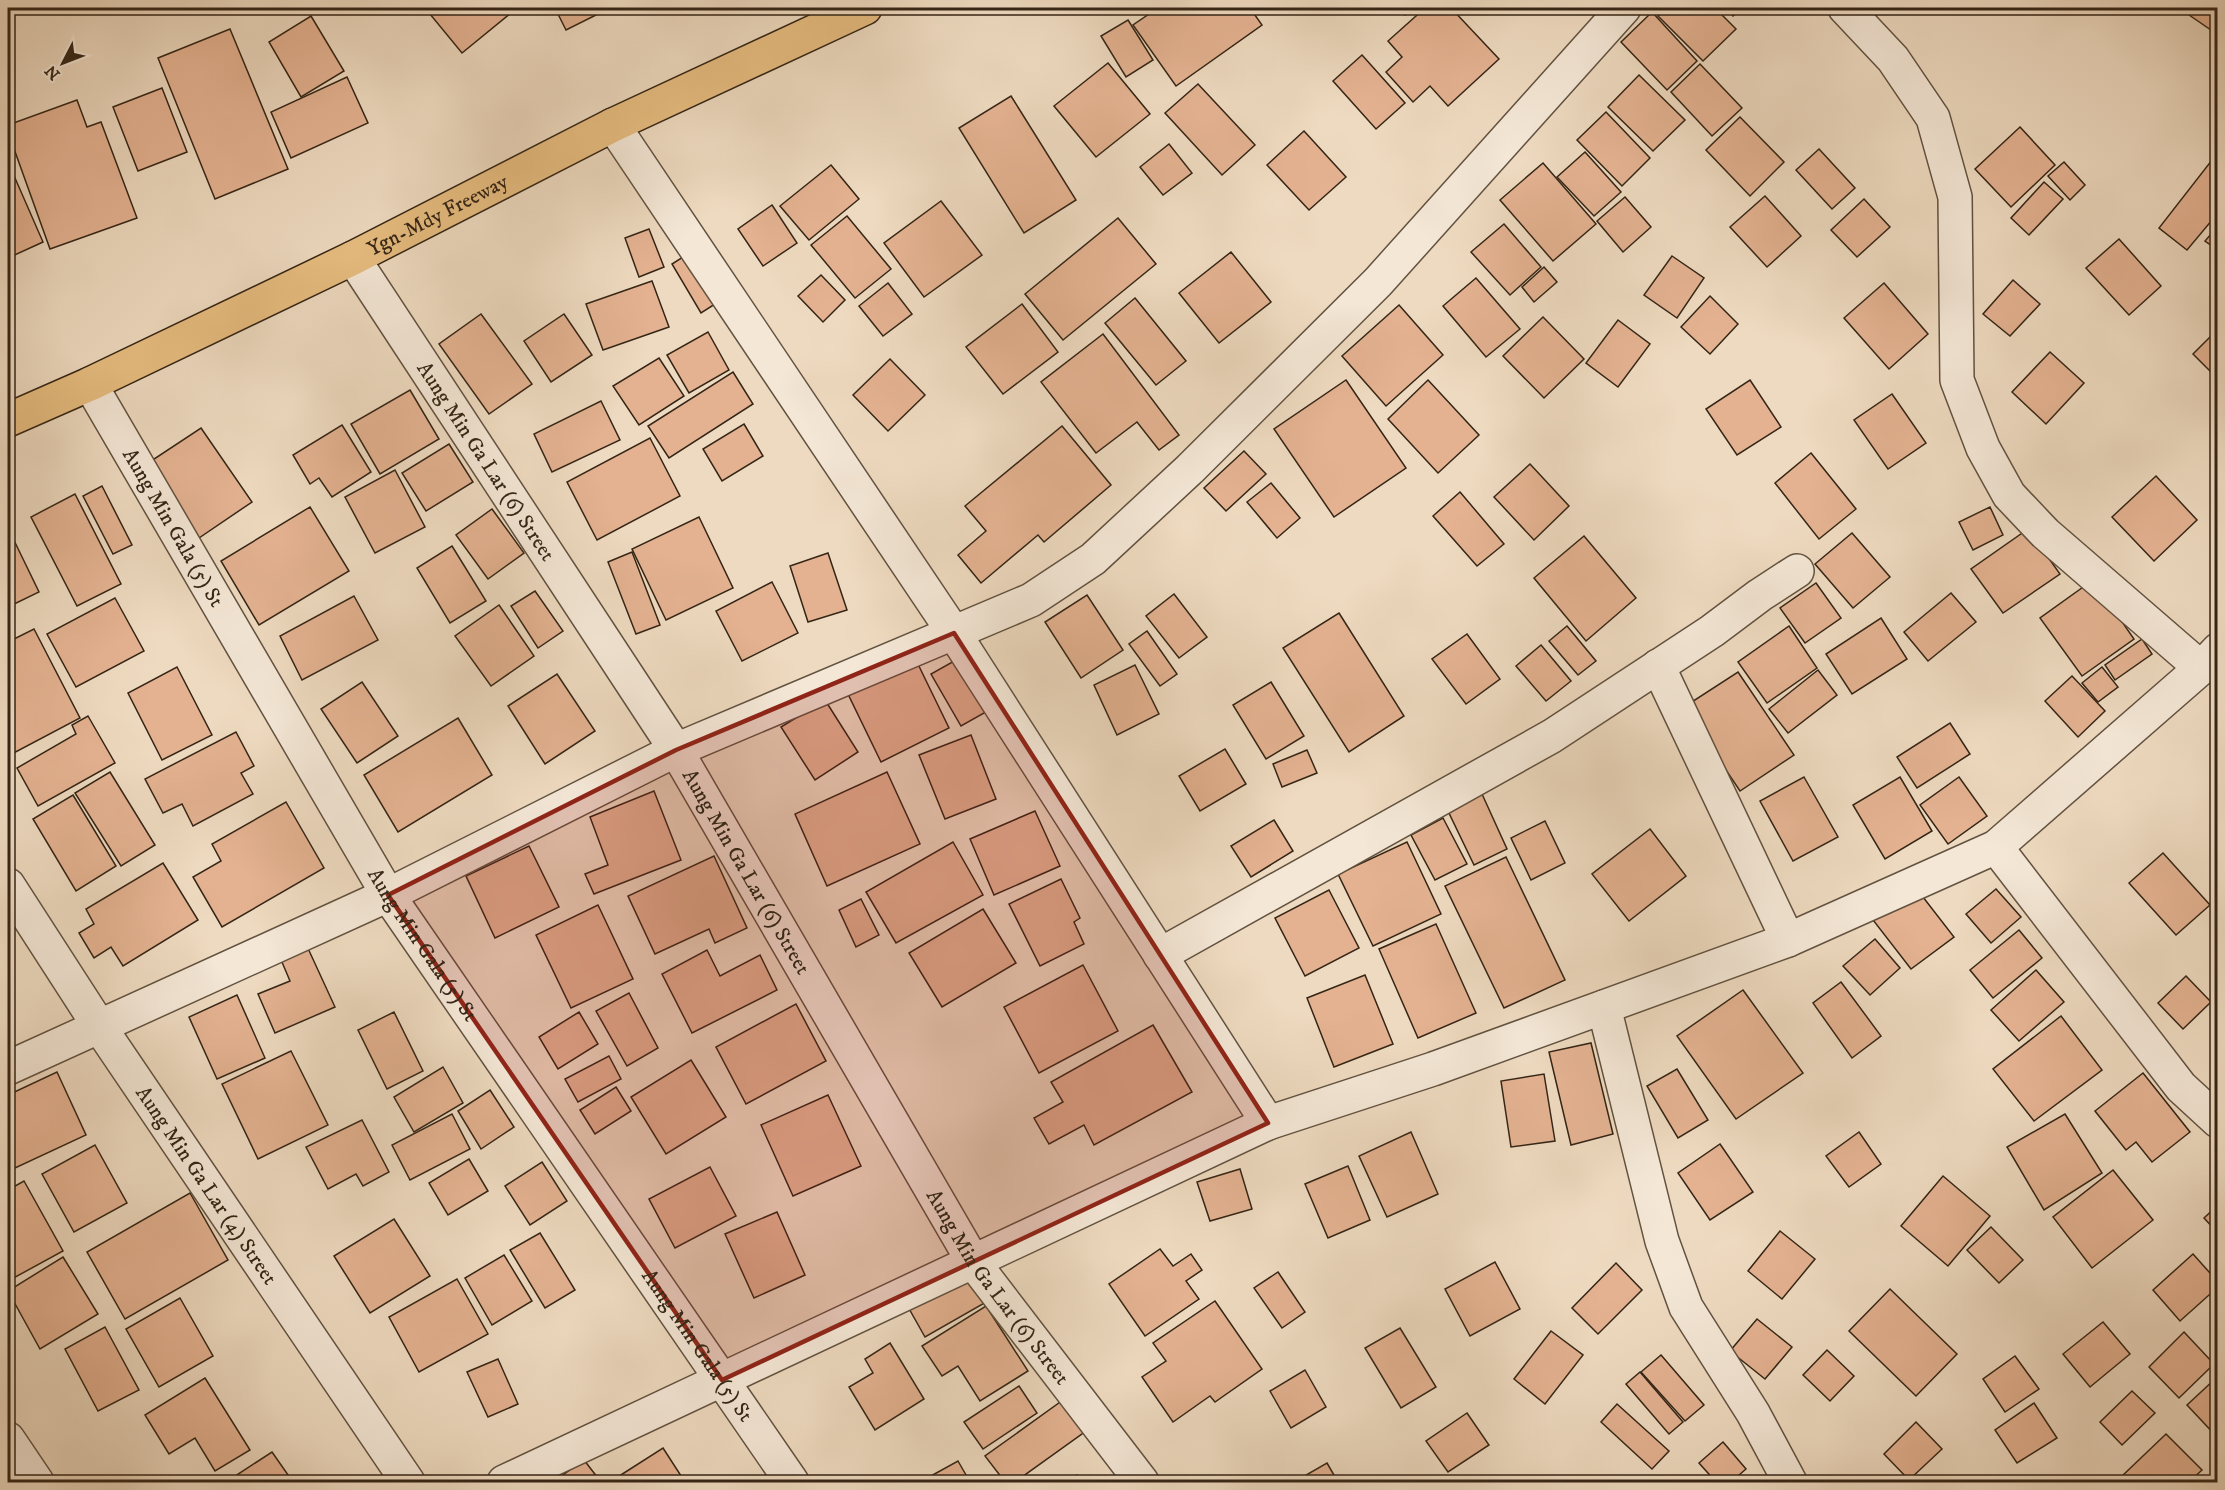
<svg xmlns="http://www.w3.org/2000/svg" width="2225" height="1490" viewBox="0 0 2225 1490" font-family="'IM FELL DW Pica',serif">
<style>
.building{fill:#e4b291;stroke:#342516;stroke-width:1.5}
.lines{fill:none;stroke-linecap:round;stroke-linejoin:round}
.minor-casing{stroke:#625240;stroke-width:36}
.primary-casing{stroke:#342516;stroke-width:36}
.minor{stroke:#f4e7d6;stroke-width:33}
.primary{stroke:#e7bd80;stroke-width:33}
.marked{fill:#8f2418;fill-opacity:0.2;stroke:#8f2418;stroke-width:4.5;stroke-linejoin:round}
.labels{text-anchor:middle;stroke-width:4.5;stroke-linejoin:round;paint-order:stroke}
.street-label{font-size:21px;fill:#342516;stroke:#f4e7d6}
</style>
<rect width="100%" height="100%" fill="#eedac0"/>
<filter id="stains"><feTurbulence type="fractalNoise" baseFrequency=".00333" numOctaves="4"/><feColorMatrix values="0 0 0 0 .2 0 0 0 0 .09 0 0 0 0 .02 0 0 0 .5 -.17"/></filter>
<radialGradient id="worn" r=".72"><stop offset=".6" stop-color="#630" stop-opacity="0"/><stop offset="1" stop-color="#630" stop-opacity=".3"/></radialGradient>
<!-- building -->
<g class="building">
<polygon points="425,8 517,8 462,53"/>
<polygon points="555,8 610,8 566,30"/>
<polygon points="1158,8 1250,8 1262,25 1176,86 1133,25"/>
<polygon points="1398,8 1413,8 1405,15"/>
<polygon points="1425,8 1451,8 1499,59 1448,106 1430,86 1413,102 1386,72 1402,57 1388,41"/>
<polygon points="1666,8 1715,8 1736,29 1703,61 1658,16"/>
<polygon points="1725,8 1742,8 1733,16"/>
<polygon points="2179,8 2218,8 2218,21 2211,30"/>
<polygon points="1652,12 1697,61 1667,90 1621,42"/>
<polygon points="311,16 344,71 301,97 269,42"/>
<polygon points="1128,20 1153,60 1126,77 1101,36"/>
<polygon points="230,29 288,169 215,199 158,58"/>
<polygon points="1362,55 1405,103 1376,129 1333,81"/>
<polygon points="1108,63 1150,114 1096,157 1054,106"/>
<polygon points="1700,64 1742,108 1712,136 1671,92"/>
<polygon points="1639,75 1685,120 1653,151 1608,107"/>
<polygon points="347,77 368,123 291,158 271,112"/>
<polygon points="1198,84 1255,145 1222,175 1165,113"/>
<polygon points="162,88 187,152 138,171 113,107"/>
<polygon points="1011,96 1076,200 1024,233 959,128"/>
<polygon points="77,100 87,127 101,122 137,218 50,249 8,132 8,125"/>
<polygon points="1606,112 1650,158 1622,186 1577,140"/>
<polygon points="1740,117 1784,162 1750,196 1706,150"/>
<polygon points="2020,127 2055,165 2011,207 1975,169"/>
<polygon points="1304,131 1346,177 1309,210 1267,165"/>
<polygon points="1169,144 1192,173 1163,195 1140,167"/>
<polygon points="1819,149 1855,188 1832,209 1796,170"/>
<polygon points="1585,152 1621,192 1594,216 1557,177"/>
<polygon points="2212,160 2218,165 2218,213 2187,250 2159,228"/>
<polygon points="8,162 43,242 8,258"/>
<polygon points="2064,162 2085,185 2070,200 2048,176"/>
<polygon points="1543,163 1596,224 1553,261 1500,200"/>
<polygon points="831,165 859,199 809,240 780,206"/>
<polygon points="2044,182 2063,199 2029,235 2011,218"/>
<polygon points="1765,196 1801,236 1767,267 1730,227"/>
<polygon points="1625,197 1651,227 1623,252 1597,221"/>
<polygon points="1864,199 1890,227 1857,257 1831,230"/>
<polygon points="941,201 982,255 924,297 884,243"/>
<polygon points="772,205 797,243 763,266 738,229"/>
<polygon points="847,216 891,269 855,298 811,245"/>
<polygon points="1118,218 1156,264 1063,340 1025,294"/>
<polygon points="1504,224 1541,267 1510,295 1471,252"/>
<polygon points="2218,226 2218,250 2205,241"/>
<polygon points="649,229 664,267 639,277 625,238"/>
<polygon points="2119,239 2161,286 2129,315 2086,268"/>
<polygon points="694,250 723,299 701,313 672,264"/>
<polygon points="1231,252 1271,302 1219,343 1179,293"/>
<polygon points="1672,256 1704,278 1677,318 1644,295"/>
<polygon points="1544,267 1557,282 1534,302 1522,287"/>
<polygon points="821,275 845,300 823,322 798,296"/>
<polygon points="1476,278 1520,329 1486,357 1443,306"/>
<polygon points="2013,280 2040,304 2010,336 1983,314"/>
<polygon points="652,281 669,327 603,350 586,304"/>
<polygon points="888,283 912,314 883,336 859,306"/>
<polygon points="1884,283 1928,334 1889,369 1844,318"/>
<polygon points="1710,296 1738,324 1710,354 1681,327"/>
<polygon points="1135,298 1186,361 1156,385 1105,323"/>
<polygon points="1022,304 1058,352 1003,394 966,347"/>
<polygon points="1399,305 1443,355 1386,406 1342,356"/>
<polygon points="481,314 532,384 489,414 439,344"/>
<polygon points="564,314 592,355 551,382 524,341"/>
<polygon points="1543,317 1584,359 1544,398 1503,356"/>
<polygon points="1618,320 1650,344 1618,387 1586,363"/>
<polygon points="2218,329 2218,379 2193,354"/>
<polygon points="708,332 729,370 689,393 667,355"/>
<polygon points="1103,334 1179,435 1159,450 1137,422 1096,453 1041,382"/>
<polygon points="2050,352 2084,383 2046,424 2012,392"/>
<polygon points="659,358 684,396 639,425 613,386"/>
<polygon points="890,359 925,395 888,431 853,395"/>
<polygon points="733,372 753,404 669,458 648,426"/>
<polygon points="1346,380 1406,468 1334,517 1274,429"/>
<polygon points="1428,380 1479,435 1438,473 1388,419"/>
<polygon points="1750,380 1781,427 1737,455 1706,409"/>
<polygon points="410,390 439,439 380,474 351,424"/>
<polygon points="1892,394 1926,443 1888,469 1854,420"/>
<polygon points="601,401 620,440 552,472 534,434"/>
<polygon points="744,424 763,456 722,481 703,449"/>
<polygon points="342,425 371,472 332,497 319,478 310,484 293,455"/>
<polygon points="1062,426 1111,485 1044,542 1038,535 981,583 958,555 986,531 965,506"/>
<polygon points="201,428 252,502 196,540 145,465"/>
<polygon points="650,438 680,496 597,540 567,482"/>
<polygon points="449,444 473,482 426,511 402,473"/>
<polygon points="1244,451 1266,474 1226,511 1204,488"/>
<polygon points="1811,453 1856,509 1819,539 1775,483"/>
<polygon points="1530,464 1569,506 1534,540 1494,497"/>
<polygon points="395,470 425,527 375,553 345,497"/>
<polygon points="2156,476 2197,520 2154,561 2112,517"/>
<polygon points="1271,483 1300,518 1277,538 1247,502"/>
<polygon points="102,486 132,545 113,554 83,496"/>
<polygon points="1460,492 1504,544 1477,566 1433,516"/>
<polygon points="75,494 121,584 77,606 31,517"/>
<polygon points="310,507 349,571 259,625 221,561"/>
<polygon points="1990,507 2003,535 1973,550 1959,522"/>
<polygon points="492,509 524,553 488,579 456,535"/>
<polygon points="699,517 733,588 666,620 632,549"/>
<polygon points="8,528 39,592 8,607"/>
<polygon points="2028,529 2060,574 2003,613 1971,569"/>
<polygon points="1852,533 1890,577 1853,608 1815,564"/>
<polygon points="1584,536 1636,598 1586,641 1534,578"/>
<polygon points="452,546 486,601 450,623 417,568"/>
<polygon points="632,552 660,625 636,634 608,562"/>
<polygon points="828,553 847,610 808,622 790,566"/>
<polygon points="2093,580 2134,639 2082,676 2040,618"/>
<polygon points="772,582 798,633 742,661 716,611"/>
<polygon points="1816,583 1841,618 1805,643 1780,608"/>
<polygon points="535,591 563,631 538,648 511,606"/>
<polygon points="1951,593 1976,622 1928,661 1904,632"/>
<polygon points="1174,594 1207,637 1179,658 1146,616"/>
<polygon points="1087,595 1123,650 1081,678 1045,622"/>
<polygon points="354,596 378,640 302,680 280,636"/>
<polygon points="115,598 144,651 76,687 47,634"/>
<polygon points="499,605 534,656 491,686 455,636"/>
<polygon points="1339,613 1404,716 1349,752 1283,648"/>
<polygon points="1881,618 1907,659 1852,694 1826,654"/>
<polygon points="1567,626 1596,661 1578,675 1549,641"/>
<polygon points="1789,626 1817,668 1767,703 1738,662"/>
<polygon points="34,629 80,718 8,756 8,642"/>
<polygon points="1147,631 1177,674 1160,686 1129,644"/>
<polygon points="1467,634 1500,679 1466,704 1432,659"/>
<polygon points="2142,639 2152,654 2115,680 2105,665"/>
<polygon points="1541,645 1571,681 1546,701 1516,666"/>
<polygon points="963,656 993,708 961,726 931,674"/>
<polygon points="915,658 949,728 881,762 847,692"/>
<polygon points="1135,665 1159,714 1117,735 1094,685"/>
<polygon points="177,667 212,735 162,760 128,693"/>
<polygon points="2102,667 2118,687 2098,702 2082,683"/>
<polygon points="1818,670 1837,695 1788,733 1769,709"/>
<polygon points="1738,672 1794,755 1740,791 1684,707"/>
<polygon points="557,674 595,731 545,764 508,706"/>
<polygon points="2072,676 2105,711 2078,737 2045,701"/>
<polygon points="362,682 398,736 357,763 321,709"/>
<polygon points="1271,682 1304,736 1266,759 1233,705"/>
<polygon points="825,700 858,752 815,780 781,727"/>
<polygon points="88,716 115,763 38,806 17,768 76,734 72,725"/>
<polygon points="458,718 492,775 398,832 364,775"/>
<polygon points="1950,723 1970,754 1917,788 1897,757"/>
<polygon points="236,732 254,766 241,773 253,794 193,826 182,804 163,813 145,779"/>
<polygon points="971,735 996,799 945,819 919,755"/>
<polygon points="1225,749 1246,784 1200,811 1179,776"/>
<polygon points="1307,750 1317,773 1282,787 1273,764"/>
<polygon points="110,772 155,845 121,866 75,793"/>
<polygon points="887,772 920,844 827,886 795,814"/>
<polygon points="1804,777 1838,837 1793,861 1760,801"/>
<polygon points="1900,777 1932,831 1885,859 1853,805"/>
<polygon points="1959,777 1987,816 1948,844 1920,805"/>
<polygon points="654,791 681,860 594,894 585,874 608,865 590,817"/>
<polygon points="1482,794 1507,849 1474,865 1448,811"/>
<polygon points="73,795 116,866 76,891 33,819"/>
<polygon points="286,802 324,868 222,927 193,877 221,861 212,844"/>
<polygon points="2218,805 2218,818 2211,812"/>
<polygon points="1035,811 1060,866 994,895 970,839"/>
<polygon points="1443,818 1467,864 1435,880 1411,835"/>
<polygon points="1274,820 1293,851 1251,877 1231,846"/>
<polygon points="1545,821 1565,863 1531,880 1511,838"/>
<polygon points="1650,829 1686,876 1629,921 1592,874"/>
<polygon points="953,842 983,895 896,943 866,892"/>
<polygon points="1407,842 1441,914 1373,946 1338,874"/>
<polygon points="529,846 559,907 495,938 466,876"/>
<polygon points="2163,853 2210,905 2176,935 2129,883"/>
<polygon points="714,856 747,928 715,943 709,929 655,954 628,896"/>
<polygon points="1506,857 1565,980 1504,1008 1445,886"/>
<polygon points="163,863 198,920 123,966 111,947 94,958 79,933 94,924 86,909"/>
<polygon points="1061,879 1080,918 1074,922 1084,944 1040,966 1009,904"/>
<polygon points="1916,888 1954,937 1911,969 1873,920"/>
<polygon points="1996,889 2021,917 1991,943 1966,914"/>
<polygon points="1329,890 1359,948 1305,976 1275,918"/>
<polygon points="861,899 879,935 856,947 839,910"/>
<polygon points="598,905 633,979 571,1008 536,935"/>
<polygon points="983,909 1016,963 942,1007 909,953"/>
<polygon points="1436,924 1476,1013 1418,1038 1379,949"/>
<polygon points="2019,930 2042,958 1993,998 1970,970"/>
<polygon points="1875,939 1900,968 1870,995 1843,966"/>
<polygon points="306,944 335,1007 275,1033 258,994 290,981 279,955"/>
<polygon points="707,950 720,976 760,955 777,990 692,1033 662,974"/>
<polygon points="1083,965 1118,1031 1039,1073 1004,1007"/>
<polygon points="2036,970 2064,1002 2019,1041 1991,1010"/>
<polygon points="1365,975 1393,1044 1334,1067 1307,998"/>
<polygon points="2186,976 2211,1002 2183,1029 2158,1003"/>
<polygon points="1841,982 1881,1036 1852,1058 1813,1003"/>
<polygon points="1743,990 1803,1073 1736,1119 1677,1036"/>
<polygon points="629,993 658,1048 627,1066 596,1011"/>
<polygon points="237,995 265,1058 217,1079 189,1017"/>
<polygon points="796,1004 826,1061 746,1104 716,1047"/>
<polygon points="394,1012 423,1071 387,1089 358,1030"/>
<polygon points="579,1012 598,1044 558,1069 539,1037"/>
<polygon points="2061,1016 2102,1070 2034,1121 1993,1069"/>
<polygon points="1153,1025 1192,1092 1094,1145 1084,1125 1049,1144 1034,1118 1063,1102 1051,1082"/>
<polygon points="1591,1043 1613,1134 1571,1145 1549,1052"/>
<polygon points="291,1051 328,1125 258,1159 222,1084"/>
<polygon points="609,1056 621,1079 578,1102 565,1079"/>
<polygon points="691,1060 726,1117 666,1154 631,1097"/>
<polygon points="443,1067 463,1103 414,1132 394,1097"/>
<polygon points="1677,1069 1708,1120 1678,1138 1647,1086"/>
<polygon points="57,1072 86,1135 15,1168 8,1152 8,1095"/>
<polygon points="2143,1073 2190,1132 2152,1162 2136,1142 2126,1150 2095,1111"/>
<polygon points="1544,1074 1555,1141 1511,1147 1501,1081"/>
<polygon points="616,1087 631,1111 595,1134 580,1110"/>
<polygon points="490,1090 514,1127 481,1149 458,1111"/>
<polygon points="828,1095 861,1166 793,1196 761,1125"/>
<polygon points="452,1114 470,1149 410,1180 392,1145"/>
<polygon points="2065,1114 2102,1173 2044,1210 2007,1147"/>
<polygon points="362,1120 389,1172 363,1186 356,1174 328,1189 306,1147"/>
<polygon points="1411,1132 1438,1194 1387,1217 1359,1156"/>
<polygon points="1859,1132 1881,1164 1849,1187 1826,1156"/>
<polygon points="1720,1144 1753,1192 1710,1220 1678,1173"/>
<polygon points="95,1145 127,1203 74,1232 42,1174"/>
<polygon points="469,1159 488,1191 448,1215 429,1183"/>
<polygon points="542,1162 567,1201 530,1225 505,1186"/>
<polygon points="1348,1166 1370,1220 1328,1238 1305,1184"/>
<polygon points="710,1167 736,1216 675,1248 649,1199"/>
<polygon points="1240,1169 1252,1209 1210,1221 1197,1182"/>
<polygon points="2113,1170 2153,1220 2092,1268 2053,1217"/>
<polygon points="1943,1176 1990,1216 1948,1266 1901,1226"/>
<polygon points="24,1181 63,1251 8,1281 8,1190"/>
<polygon points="190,1193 228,1260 125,1319 87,1252"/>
<polygon points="2218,1205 2218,1233 2204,1218"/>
<polygon points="777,1212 805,1275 754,1298 725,1234"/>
<polygon points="394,1219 430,1276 370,1313 334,1256"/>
<polygon points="1991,1227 2023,1260 1999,1283 1967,1250"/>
<polygon points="1780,1231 1815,1259 1782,1299 1748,1271"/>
<polygon points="540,1233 575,1290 545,1308 510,1250"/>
<polygon points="1160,1249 1173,1266 1191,1254 1202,1270 1186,1281 1199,1299 1145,1336 1109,1284"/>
<polygon points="2193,1254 2218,1282 2218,1287 2180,1321 2153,1290"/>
<polygon points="504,1255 532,1301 492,1325 465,1278"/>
<polygon points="63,1257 98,1314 40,1349 8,1291"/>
<polygon points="1495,1262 1520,1309 1470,1336 1445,1289"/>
<polygon points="1616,1263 1642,1290 1598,1334 1572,1308"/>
<polygon points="970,1269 988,1301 925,1337 907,1305"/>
<polygon points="1278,1272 1305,1312 1282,1328 1254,1288"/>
<polygon points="457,1279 488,1334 419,1372 389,1317"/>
<polygon points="1890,1289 1957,1354 1916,1396 1849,1331"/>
<polygon points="180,1298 213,1356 159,1387 126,1329"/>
<polygon points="1215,1301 1262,1369 1215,1402 1210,1396 1173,1422 1142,1377 1166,1361 1153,1343"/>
<polygon points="986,1306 1028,1371 980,1401 958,1366 942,1376 922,1346"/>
<polygon points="1757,1319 1792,1347 1765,1379 1730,1351"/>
<polygon points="2103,1322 2130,1354 2090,1387 2063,1354"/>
<polygon points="105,1327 139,1390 98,1411 65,1349"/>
<polygon points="1400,1328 1436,1387 1401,1408 1365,1348"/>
<polygon points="1551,1331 1583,1355 1545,1404 1514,1379"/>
<polygon points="2184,1332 2214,1364 2179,1398 2149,1367"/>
<polygon points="890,1343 924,1399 875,1430 849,1387 873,1373 865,1359"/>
<polygon points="1827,1350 1854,1376 1830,1401 1803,1375"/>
<polygon points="1661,1355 1704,1405 1685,1421 1641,1372"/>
<polygon points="2015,1356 2039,1389 2005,1412 1983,1379"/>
<polygon points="498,1359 518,1404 488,1417 467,1372"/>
<polygon points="1305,1370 1326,1407 1291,1428 1270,1391"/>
<polygon points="1640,1372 1683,1422 1669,1434 1626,1384"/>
<polygon points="205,1378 250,1450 215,1471 195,1438 169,1454 145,1415"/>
<polygon points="2215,1379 2218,1382 2218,1438 2187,1405"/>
<polygon points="1019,1386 1037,1413 983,1449 964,1422"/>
<polygon points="2132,1391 2155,1413 2122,1445 2100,1422"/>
<polygon points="1063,1400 1086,1431 1015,1482 1005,1482 985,1456"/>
<polygon points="2034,1403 2057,1438 2017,1463 1995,1430"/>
<polygon points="1617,1404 1669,1451 1652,1469 1601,1422"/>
<polygon points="1467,1413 1489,1445 1448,1472 1426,1441"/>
<polygon points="1916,1422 1942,1449 1909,1480 1884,1454"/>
<polygon points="2166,1434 2202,1470 2189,1482 2126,1482 2121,1477"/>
<polygon points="1723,1442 1746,1469 1731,1482 1716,1482 1699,1463"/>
<polygon points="663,1448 685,1482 615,1482 613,1480"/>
<polygon points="272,1452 293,1482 226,1482"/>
<polygon points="584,1460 601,1482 553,1482"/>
<polygon points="958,1461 970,1482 920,1482"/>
<polygon points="1327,1463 1338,1482 1294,1482"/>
<polygon points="1077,1475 1081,1482 1065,1482"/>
</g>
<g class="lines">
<!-- minor casing -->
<g class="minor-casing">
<g id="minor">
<polyline points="1845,8 1893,59 1933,118 1955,197 1957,380 1983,448 2009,495 2045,533 2201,668"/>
<polyline points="613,125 954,633 1268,1123"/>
<path id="s1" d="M353 258 676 750 974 1263 1142 1482"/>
<path id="s2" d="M90 384 388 895 792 1482"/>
<polyline points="1658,666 1788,940"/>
<polyline points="1996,847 2181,1087 2218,1121"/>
<path id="s3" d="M8 885 99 1026 408 1482"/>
<polyline points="1160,955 1552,736 1712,631 1760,595 1797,571"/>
<polyline points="1604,1007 1662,1241 1686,1307 1753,1413 1790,1482"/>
<polyline points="8,1068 388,895 676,750 1031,600 1093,559 1190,469 1378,282 1624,8"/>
<polyline points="8,1439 37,1482"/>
<polyline points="504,1482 1268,1123 1433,1069 1788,940 1996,847 2201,668 2218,650"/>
</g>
</g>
<!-- primary casing -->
<g class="primary-casing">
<g id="primary">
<path id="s4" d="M8 420 90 384 353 258 613 125 865 8"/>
</g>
</g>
<!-- minor -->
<use href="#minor" class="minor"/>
<!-- primary -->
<use href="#primary" class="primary"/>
</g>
<!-- marked area -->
<path class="marked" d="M954 633 1268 1123 722 1380 388 895 676 750Z"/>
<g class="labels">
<!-- street labels -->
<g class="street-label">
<text dy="7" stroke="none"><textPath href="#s4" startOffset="476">Ygn-Mdy Freeway</textPath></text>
<text dy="7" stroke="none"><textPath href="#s1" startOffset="243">Aung Min Ga Lar (6) Street</textPath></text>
<text dy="7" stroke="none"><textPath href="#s2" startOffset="166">Aung Min Gala (5) St</textPath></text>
<text dy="7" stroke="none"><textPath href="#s1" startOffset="729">Aung Min Ga Lar (6) Street</textPath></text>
<text dy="7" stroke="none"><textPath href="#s2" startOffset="652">Aung Min Gala (5) St</textPath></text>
<text dy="7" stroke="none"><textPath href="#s3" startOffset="360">Aung Min Ga Lar (4) Street</textPath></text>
<text dy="7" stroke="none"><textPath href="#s1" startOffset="1215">Aung Min Ga Lar (6) Street</textPath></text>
<text dy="7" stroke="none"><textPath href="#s2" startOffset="1138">Aung Min Gala (5) St</textPath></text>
</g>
</g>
<!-- margin -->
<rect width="2225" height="1490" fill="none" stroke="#eedac0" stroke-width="30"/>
<rect x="9" y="9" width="2207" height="1472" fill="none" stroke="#342516" stroke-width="3"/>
<rect x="15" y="15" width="2195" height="1460" fill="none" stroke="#342516" stroke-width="1.5"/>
<!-- north arrow -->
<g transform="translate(63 63) rotate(228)" stroke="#f4e7d6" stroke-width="4.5" paint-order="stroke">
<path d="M0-4.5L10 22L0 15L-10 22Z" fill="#342516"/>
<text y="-9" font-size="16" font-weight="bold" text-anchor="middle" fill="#342516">N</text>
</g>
<rect width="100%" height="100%" filter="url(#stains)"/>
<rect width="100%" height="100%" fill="url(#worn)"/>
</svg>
